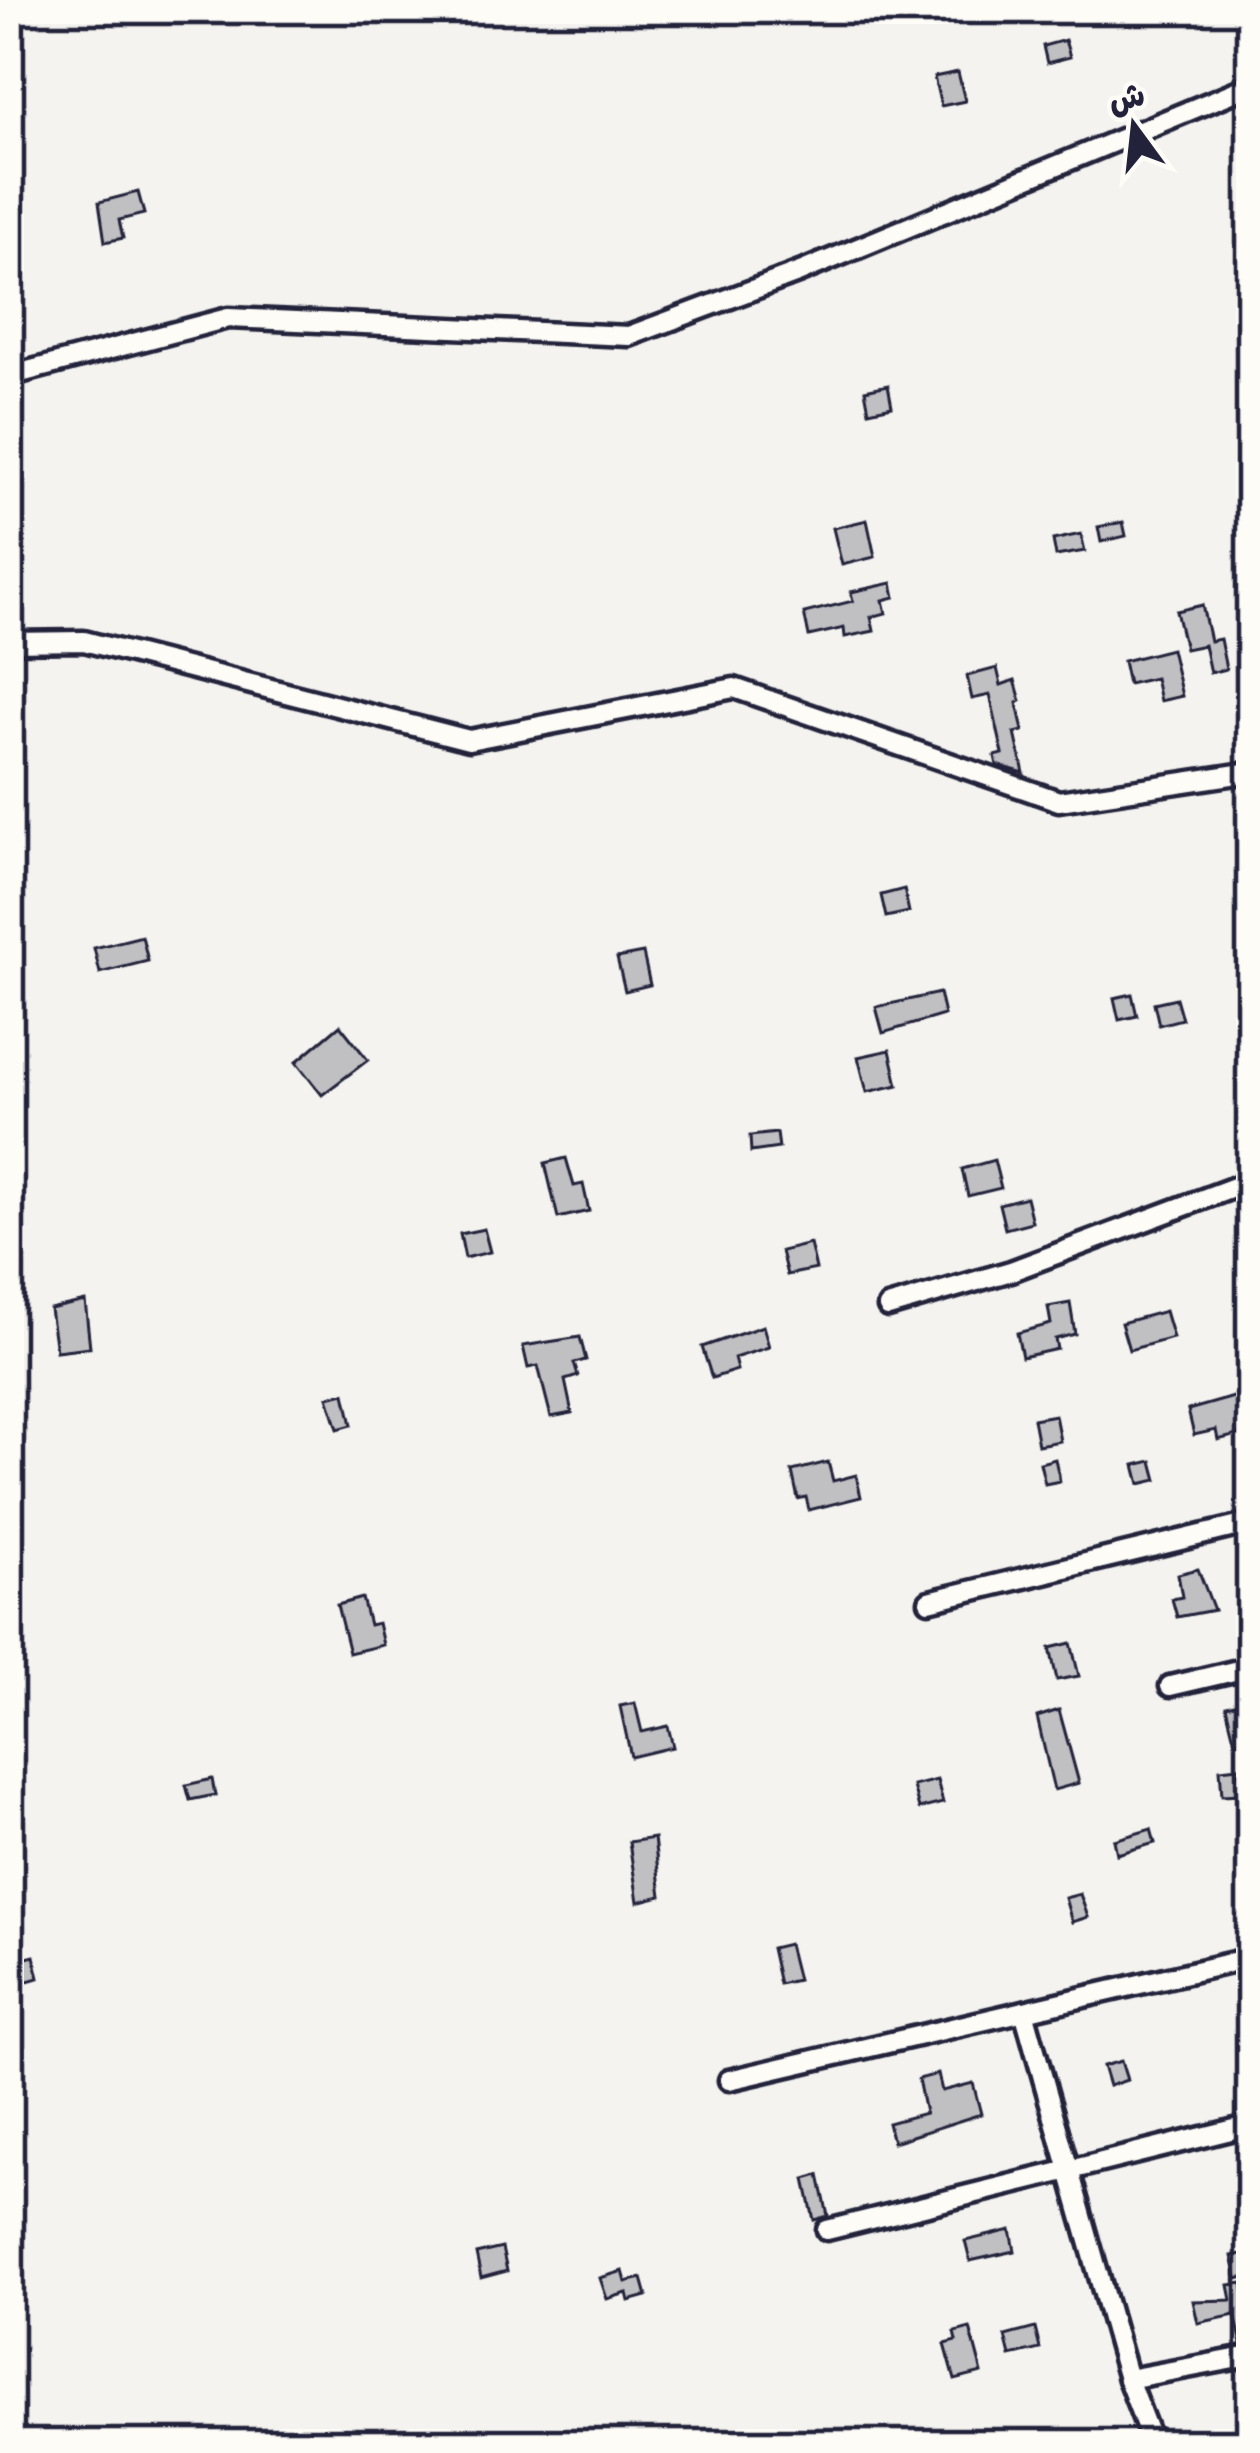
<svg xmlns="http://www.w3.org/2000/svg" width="1260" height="2453" viewBox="0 0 1260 2453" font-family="'Balsamiq Sans','Playpen Sans Arabic',sans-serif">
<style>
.building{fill:#c0bfc2;stroke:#22223b;stroke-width:3}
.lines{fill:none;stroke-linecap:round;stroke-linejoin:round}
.street-casing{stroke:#22223b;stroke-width:27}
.street{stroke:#fdfcf7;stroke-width:18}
</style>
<rect width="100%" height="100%" fill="#f4f3ef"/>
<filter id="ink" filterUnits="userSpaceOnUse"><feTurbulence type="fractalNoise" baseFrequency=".00833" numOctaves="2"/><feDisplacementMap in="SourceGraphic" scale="24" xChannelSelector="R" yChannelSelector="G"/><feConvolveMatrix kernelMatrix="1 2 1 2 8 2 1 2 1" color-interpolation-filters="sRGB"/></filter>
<g filter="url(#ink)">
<!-- building -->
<g class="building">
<polygon points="1065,40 1070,57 1047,63 1043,46"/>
<polygon points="958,72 965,101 941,106 934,77"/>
<polygon points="138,192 144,214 119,220 123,238 105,242 99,202"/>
<polygon points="888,385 892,406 869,411 865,390"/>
<polygon points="867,520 875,557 842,565 833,528"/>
<polygon points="1123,522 1126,536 1101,542 1098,527"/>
<polygon points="1081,534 1085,551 1056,556 1053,540"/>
<polygon points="892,583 895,597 883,600 886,613 871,617 874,631 845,637 844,628 809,636 804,613 853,601 851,592"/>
<polygon points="1202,605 1210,641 1220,639 1226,669 1210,673 1204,645 1185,649 1176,611"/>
<polygon points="1171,649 1182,696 1160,701 1155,678 1128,684 1123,661"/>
<polygon points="997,668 1001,685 1015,680 1021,701 1017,703 1023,731 1015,733 1024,773 997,765 995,756 1003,754 990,695 972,699 967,676"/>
<polygon points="904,889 909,912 886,917 881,895"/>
<polygon points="142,936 148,961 100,973 94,948"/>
<polygon points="643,953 650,985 625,991 617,958"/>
<polygon points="939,993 944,1015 883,1033 876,1007"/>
<polygon points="1132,994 1137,1016 1119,1020 1114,998"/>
<polygon points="1176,998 1182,1019 1159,1025 1154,1003"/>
<polygon points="340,1025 368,1060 322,1095 296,1062"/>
<polygon points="890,1050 898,1085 867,1092 858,1057"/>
<polygon points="777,1133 779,1148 751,1152 750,1136"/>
<polygon points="566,1158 574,1186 583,1184 589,1211 558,1218 545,1163"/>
<polygon points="994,1160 1001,1188 968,1196 962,1169"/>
<polygon points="1026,1197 1032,1222 1005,1229 999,1204"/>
<polygon points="484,1229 490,1252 465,1258 460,1234"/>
<polygon points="810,1244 816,1269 787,1275 781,1251"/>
<polygon points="85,1301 90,1347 56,1351 50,1309"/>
<polygon points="1070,1303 1075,1334 1055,1339 1057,1349 1022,1357 1017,1333 1051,1324 1048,1307"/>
<polygon points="1165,1311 1173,1338 1129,1350 1121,1323"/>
<polygon points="763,1326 769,1347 734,1358 737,1370 712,1378 702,1347"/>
<polygon points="580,1337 586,1360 574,1363 578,1376 565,1380 572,1413 551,1417 538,1366 528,1368 523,1346"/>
<polygon points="345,1393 352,1425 338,1429 328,1397"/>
<polygon points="1241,1395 1249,1432 1218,1440 1216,1430 1194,1435 1188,1410"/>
<polygon points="1055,1415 1060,1441 1038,1445 1033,1419"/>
<polygon points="1055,1459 1060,1481 1045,1484 1040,1463"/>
<polygon points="1152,1461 1157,1480 1140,1484 1135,1465"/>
<polygon points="828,1462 833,1481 856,1475 861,1497 809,1510 806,1497 798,1499 792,1471"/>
<polygon points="1198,1569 1214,1610 1177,1617 1172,1599 1182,1597 1178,1574"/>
<polygon points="362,1598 369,1625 378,1623 383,1645 349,1653 337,1605"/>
<polygon points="1071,1643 1079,1676 1057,1680 1050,1648"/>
<polygon points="1251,1700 1251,1738 1235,1742 1226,1706"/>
<polygon points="635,1703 642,1732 668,1726 673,1747 631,1757 620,1706"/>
<polygon points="1059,1710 1079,1783 1054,1790 1037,1717"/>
<polygon points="1238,1767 1241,1794 1222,1795 1220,1769"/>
<polygon points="212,1779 215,1795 190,1800 186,1785"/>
<polygon points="937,1780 943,1803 919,1809 913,1786"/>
<polygon points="1151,1829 1155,1843 1117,1854 1114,1840"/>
<polygon points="654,1838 661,1896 638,1902 629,1842"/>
<polygon points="1080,1894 1088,1917 1072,1922 1065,1898"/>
<polygon points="788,1944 797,1980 779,1984 771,1948"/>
<polygon points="34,1956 39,1978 16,1984 11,1962"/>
<polygon points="1121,2061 1127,2080 1109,2086 1103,2066"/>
<polygon points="938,2074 942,2091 973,2083 981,2114 893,2142 888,2123 925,2113 918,2079"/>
<polygon points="819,2175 828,2216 814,2220 805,2179"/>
<polygon points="1011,2230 1015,2251 970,2261 965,2241"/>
<polygon points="502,2248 507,2271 481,2278 476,2254"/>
<polygon points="1251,2252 1251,2275 1237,2279 1232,2256"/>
<polygon points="623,2271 626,2282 642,2278 647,2296 629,2301 627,2293 607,2299 600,2278"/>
<polygon points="1243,2283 1251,2343 1242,2344 1235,2315 1198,2323 1193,2301 1232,2300 1229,2285"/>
<polygon points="970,2328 982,2373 955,2380 945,2344 957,2341 955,2332"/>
<polygon points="1035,2328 1040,2349 1010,2356 1005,2336"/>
</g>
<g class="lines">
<!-- street casing -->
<g class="street-casing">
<g id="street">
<polyline points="9,376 228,318 629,336 800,272 1251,85"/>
<polyline points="9,642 84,641 469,740 734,688 1059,801 1251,772"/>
<polyline points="888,1307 1011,1271 1251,1181"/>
<polyline points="929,1601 1251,1523"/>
<polyline points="1170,1686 1251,1667"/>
<polyline points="1024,2011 1128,2379 1153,2444"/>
<polyline points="729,2080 1251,1958"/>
<polyline points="827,2230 1251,2125"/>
<polyline points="1128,2379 1251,2356"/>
</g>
</g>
<!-- street -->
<use href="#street" class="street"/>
</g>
</g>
<!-- margin -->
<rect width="1260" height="2453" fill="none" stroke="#fdfcf7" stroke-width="48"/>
<rect x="24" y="24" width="1212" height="2405" fill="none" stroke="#22223b" stroke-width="4.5" filter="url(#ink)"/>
<!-- north arrow -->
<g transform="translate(1134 126) rotate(345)" stroke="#fdfcf7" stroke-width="9" paint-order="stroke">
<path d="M0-9L21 45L0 30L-21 45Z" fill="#22223b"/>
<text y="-18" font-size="33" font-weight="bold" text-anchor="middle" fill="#22223b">ش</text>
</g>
</svg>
